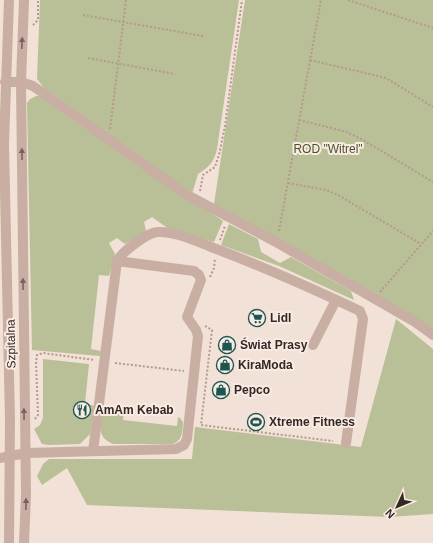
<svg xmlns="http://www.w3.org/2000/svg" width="433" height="543" viewBox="0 0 433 543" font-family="Helvetica,sans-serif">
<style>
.green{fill:#b9c097}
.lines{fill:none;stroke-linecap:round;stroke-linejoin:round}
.path{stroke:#b5988e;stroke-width:2;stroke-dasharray:2 2;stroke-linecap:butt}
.minor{stroke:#c9aea3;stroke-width:10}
.oneway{fill:#77645e}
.labels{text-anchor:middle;stroke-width:4;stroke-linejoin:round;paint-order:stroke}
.park-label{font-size:12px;fill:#4a5329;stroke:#f9ebe3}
.poi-label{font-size:12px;font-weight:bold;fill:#342825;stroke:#f9ebe3;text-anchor:start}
.street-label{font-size:12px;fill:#342825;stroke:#f9ebe3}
</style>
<rect width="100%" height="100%" fill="#f1e1d7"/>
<!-- green -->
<g class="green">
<path d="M40 0H239L217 149C214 162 209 167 198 174L192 194 50 96 37 79Z"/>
<polygon points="245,0 433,0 433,331 214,204"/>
<polygon points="36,96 39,96 117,151 223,221 214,242 169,229 152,217 144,222 146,231 133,240 125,244 117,238 109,243 115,254 109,276 99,275 91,349 101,351 100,356 32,350 27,103 30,99"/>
<polygon points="229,224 258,239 261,252 280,263 291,257 351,291 354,300 279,266 221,245"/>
<polygon points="396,319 433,349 433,514 389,517 87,505 67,468 42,485 37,476 43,464 49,459 192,459 195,427 361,447"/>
<polygon points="43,359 89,364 85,403 94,406 90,434 80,444 49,445 42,444 34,429 40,425 43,418"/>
<path d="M108 408 124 411 123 420 177 426 178 417 180 418 183 422C182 432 183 440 173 444H113C97 437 101 428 102 414Z"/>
</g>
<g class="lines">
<!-- path -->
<g class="path">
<polyline points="348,0 433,28"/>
<polyline points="83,15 203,36"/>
<polyline points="33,25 38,20 38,0"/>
<polyline points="88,58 175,74"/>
<polyline points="310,60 386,78 433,107"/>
<polyline points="299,120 347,132 363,140 433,182"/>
<polyline points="110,129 126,0"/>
<polyline points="288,183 326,190 338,195 421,244"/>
<polyline points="200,191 203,175 215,167 219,155 225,126 242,0"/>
<polyline points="279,231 321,0"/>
<polyline points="220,240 225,226"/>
<polyline points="210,277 214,268 215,258"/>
<polyline points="380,292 433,231"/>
<polyline points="205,326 212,330 201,425 333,441"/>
<polyline points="115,363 184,371"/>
<polyline points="35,419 38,415 36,362 37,355 43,353 94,360"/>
</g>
<!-- minor -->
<g class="minor">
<polyline points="9,0 4,144 10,420 9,543"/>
<polyline points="24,0 21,82 26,495 24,543"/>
<polyline points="5,82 21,82 33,86 187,195 276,242 415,322 433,335"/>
<path d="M117 261C122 252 148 232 158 232 174 231 196 241 211 247 262 266 311 288 360 311L363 319 346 443"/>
<polyline points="313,345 336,300"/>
<polyline points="0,458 26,453 176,449 184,445 187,439 198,336 196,330 187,317 201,280 199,275 194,271 117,261 93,451"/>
</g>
</g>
<!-- one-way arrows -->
<defs><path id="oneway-solid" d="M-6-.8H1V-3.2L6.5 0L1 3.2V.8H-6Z"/></defs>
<g class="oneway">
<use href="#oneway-solid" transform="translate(22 43) rotate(-88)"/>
<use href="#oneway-solid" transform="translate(22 154) rotate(-91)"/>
<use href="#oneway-solid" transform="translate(23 284) rotate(-91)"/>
<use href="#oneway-solid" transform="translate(24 414) rotate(-91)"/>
<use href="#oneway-solid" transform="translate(26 504) rotate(-89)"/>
</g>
<!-- icons -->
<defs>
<g id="supermarket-ring" transform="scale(0.9)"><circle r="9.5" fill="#f9ebe3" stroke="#1b5650" stroke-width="1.5"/><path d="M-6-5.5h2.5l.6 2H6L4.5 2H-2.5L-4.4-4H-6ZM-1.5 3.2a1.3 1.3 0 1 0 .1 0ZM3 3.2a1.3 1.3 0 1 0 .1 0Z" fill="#1b5650"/></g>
<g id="shop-ring" transform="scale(0.9)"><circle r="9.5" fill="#f9ebe3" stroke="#1b5650" stroke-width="1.5"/><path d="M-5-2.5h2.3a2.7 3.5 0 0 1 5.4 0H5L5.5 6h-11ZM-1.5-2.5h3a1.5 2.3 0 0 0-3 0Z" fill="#1b5650"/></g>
<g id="restaurant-ring" transform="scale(0.9)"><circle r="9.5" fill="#f9ebe3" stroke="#1b5650" stroke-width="1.5"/><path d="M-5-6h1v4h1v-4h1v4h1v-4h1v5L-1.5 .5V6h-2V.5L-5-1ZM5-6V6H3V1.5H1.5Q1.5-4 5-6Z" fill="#1b5650"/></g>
<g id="stadium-ring" transform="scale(0.9)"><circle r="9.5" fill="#f9ebe3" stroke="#1b5650" stroke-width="1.5"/><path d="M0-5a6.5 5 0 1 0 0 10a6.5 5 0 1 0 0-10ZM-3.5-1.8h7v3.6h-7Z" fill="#1b5650"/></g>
</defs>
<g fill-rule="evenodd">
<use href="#supermarket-ring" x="257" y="318"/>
<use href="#shop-ring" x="227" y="345"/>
<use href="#shop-ring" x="225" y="365"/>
<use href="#shop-ring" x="221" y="390"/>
<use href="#restaurant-ring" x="82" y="410"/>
<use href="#stadium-ring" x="256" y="422"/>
</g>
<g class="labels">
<!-- park labels -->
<g class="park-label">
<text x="328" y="153">ROD "Witrel"</text>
</g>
<!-- poi labels -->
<g class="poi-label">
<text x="270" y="322">Lidl</text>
<text x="240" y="349">Świat Prasy</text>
<text x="238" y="369">KiraModa</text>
<text x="234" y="394">Pepco</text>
<text x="95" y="414">AmAm Kebab</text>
<text x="269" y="426">Xtreme Fitness</text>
</g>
<!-- street labels -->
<g class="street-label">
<text transform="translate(11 344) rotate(-91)" y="4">Szpitalna</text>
</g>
</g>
<!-- north arrow -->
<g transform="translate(397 507) rotate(226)" stroke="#f9ebe3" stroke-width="3" paint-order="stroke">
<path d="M0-3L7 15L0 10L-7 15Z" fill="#342825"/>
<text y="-6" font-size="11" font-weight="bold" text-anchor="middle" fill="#342825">N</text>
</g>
</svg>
